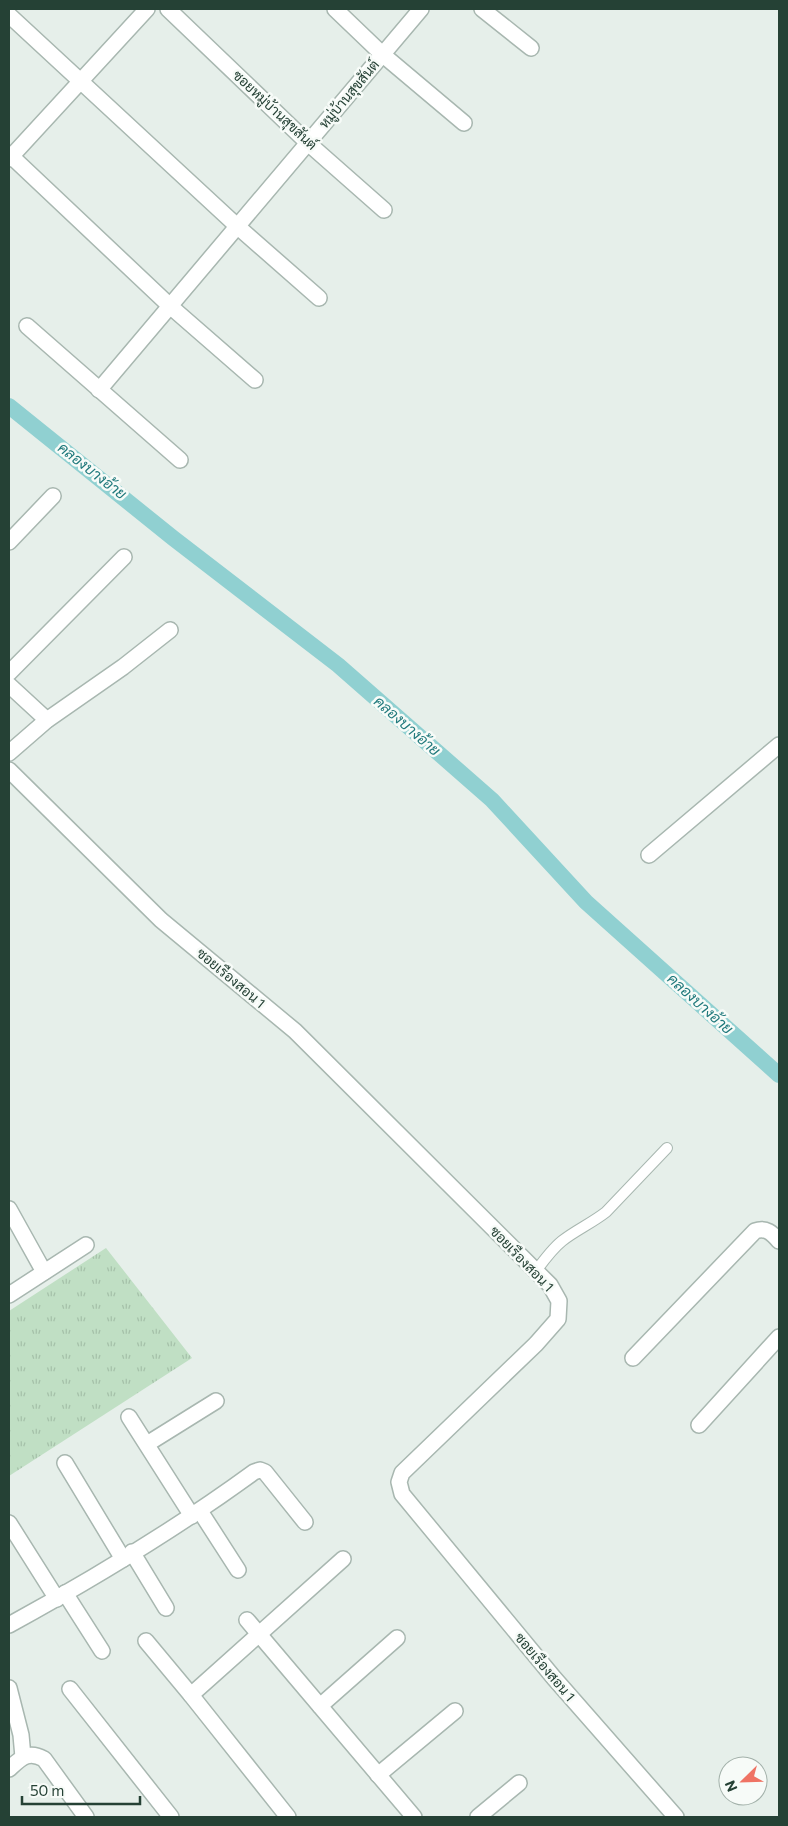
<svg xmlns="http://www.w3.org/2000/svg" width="788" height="1826" viewBox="0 0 788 1826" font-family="Commissioner,Sarabun,sans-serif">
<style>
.grass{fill:url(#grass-tufts)}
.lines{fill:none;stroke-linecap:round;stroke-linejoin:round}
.canal{stroke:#90d0d1;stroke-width:16}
.lane-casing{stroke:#a8b7b0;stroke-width:12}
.street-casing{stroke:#a8b7b0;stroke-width:18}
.lane{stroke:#fff;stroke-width:10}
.street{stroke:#fff;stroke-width:15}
.labels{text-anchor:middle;stroke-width:5;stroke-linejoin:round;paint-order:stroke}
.street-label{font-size:14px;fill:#254135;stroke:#f7fbf8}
.water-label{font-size:15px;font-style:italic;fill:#20797c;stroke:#f7fbf8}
</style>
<defs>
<pattern id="grass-tufts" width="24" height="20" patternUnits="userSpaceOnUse" patternTransform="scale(1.25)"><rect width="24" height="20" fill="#c0dfc4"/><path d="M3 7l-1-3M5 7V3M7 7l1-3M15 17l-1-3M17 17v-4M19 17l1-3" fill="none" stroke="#a5c1a9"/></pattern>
</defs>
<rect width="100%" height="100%" fill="#e6efea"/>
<!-- grass -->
<polygon class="grass" points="106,1248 192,1358 9,1476 9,1311"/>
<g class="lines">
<!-- canal -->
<polyline class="canal" points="9,406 173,538 338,665 492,800 586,902 779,1075"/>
<!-- lane casing -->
<g class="lane-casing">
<path id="lane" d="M536 1271C544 1260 552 1249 562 1241 576 1230 592 1223 606 1212L667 1148"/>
</g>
<!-- street casing -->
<g class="street-casing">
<g id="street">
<polyline points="168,9 308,143 384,210"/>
<polyline points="335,9 382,54 464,123"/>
<polyline points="482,9 531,48"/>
<polyline points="9,15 237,226 319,298"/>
<polyline points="9,154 170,306 255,380"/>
<polyline points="9,159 147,9"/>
<polyline points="27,326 180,460"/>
<polyline points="99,390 421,9"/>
<polyline points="9,542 53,496"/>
<polyline points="9,673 124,557"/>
<polyline points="9,685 47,720"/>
<polyline points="9,753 47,720 123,667 170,630"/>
<polyline points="9,770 161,920 295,1031 550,1285 559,1301 558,1319 536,1344 402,1473 399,1482 402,1494 554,1678 676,1817"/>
<polyline points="649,855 779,745"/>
<polyline points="9,1209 44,1272"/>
<polyline points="9,1295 86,1245"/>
<path d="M633 1358 755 1231C766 1227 772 1233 779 1241"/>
<polyline points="129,1417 192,1516"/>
<polyline points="699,1425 779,1337"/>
<polyline points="147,1444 216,1401"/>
<polyline points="65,1463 123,1559"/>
<polyline points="200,1511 238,1570"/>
<polyline points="9,1523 57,1599"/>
<polyline points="132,1552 166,1608"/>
<polyline points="65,1593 102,1651"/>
<polyline points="247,1620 414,1817"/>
<path d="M9 1625C93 1579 176 1529 254 1472L260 1470 265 1472 305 1522"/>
<polyline points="146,1641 191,1695 288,1817"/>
<polyline points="9,1688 21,1735 23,1757"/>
<polyline points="70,1689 171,1817"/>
<polyline points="191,1695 343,1559"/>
<polyline points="320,1706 397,1638"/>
<path d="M9 1769C21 1758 28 1750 44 1759L86 1817"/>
<polyline points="378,1775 455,1711"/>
<polyline points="478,1817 519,1783"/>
</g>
</g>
<!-- lane -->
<use href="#lane" class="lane"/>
<!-- street -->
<use href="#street" class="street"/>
</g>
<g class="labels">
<!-- street labels -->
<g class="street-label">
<text transform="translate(349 94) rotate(-50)" y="5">หมู่บ้านสุขสันต์</text>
<text transform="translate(275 110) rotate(43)" y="5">ซอยหมู่บ้านสุขสันต์</text>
<text transform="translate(231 978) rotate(40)" y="5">ซอยเรืองสอน 1</text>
<text transform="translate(522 1259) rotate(46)" y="5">ซอยเรืองสอน 1</text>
<text transform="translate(545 1667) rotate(50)" y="5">ซอยเรืองสอน 1</text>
</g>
<!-- water labels -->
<g class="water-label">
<text transform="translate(92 471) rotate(38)" y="5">คลองบางอ้าย</text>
<text transform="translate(407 726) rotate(41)" y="5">คลองบางอ้าย</text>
<text transform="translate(700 1004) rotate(42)" y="5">คลองบางอ้าย</text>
</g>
</g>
<!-- border -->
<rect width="788" height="1826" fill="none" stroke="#254135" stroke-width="20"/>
<!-- north arrow -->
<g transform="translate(743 1781) rotate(247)"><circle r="24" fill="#f7fbf8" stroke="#a3b1aa"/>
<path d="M0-4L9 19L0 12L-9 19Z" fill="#ef7364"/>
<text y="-8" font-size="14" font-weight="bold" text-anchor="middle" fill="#254135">N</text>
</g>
<!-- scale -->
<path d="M22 1796v8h118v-8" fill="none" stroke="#254135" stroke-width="2.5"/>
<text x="30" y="1796" font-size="15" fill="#254135" stroke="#f7fbf8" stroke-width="4" paint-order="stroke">50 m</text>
</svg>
